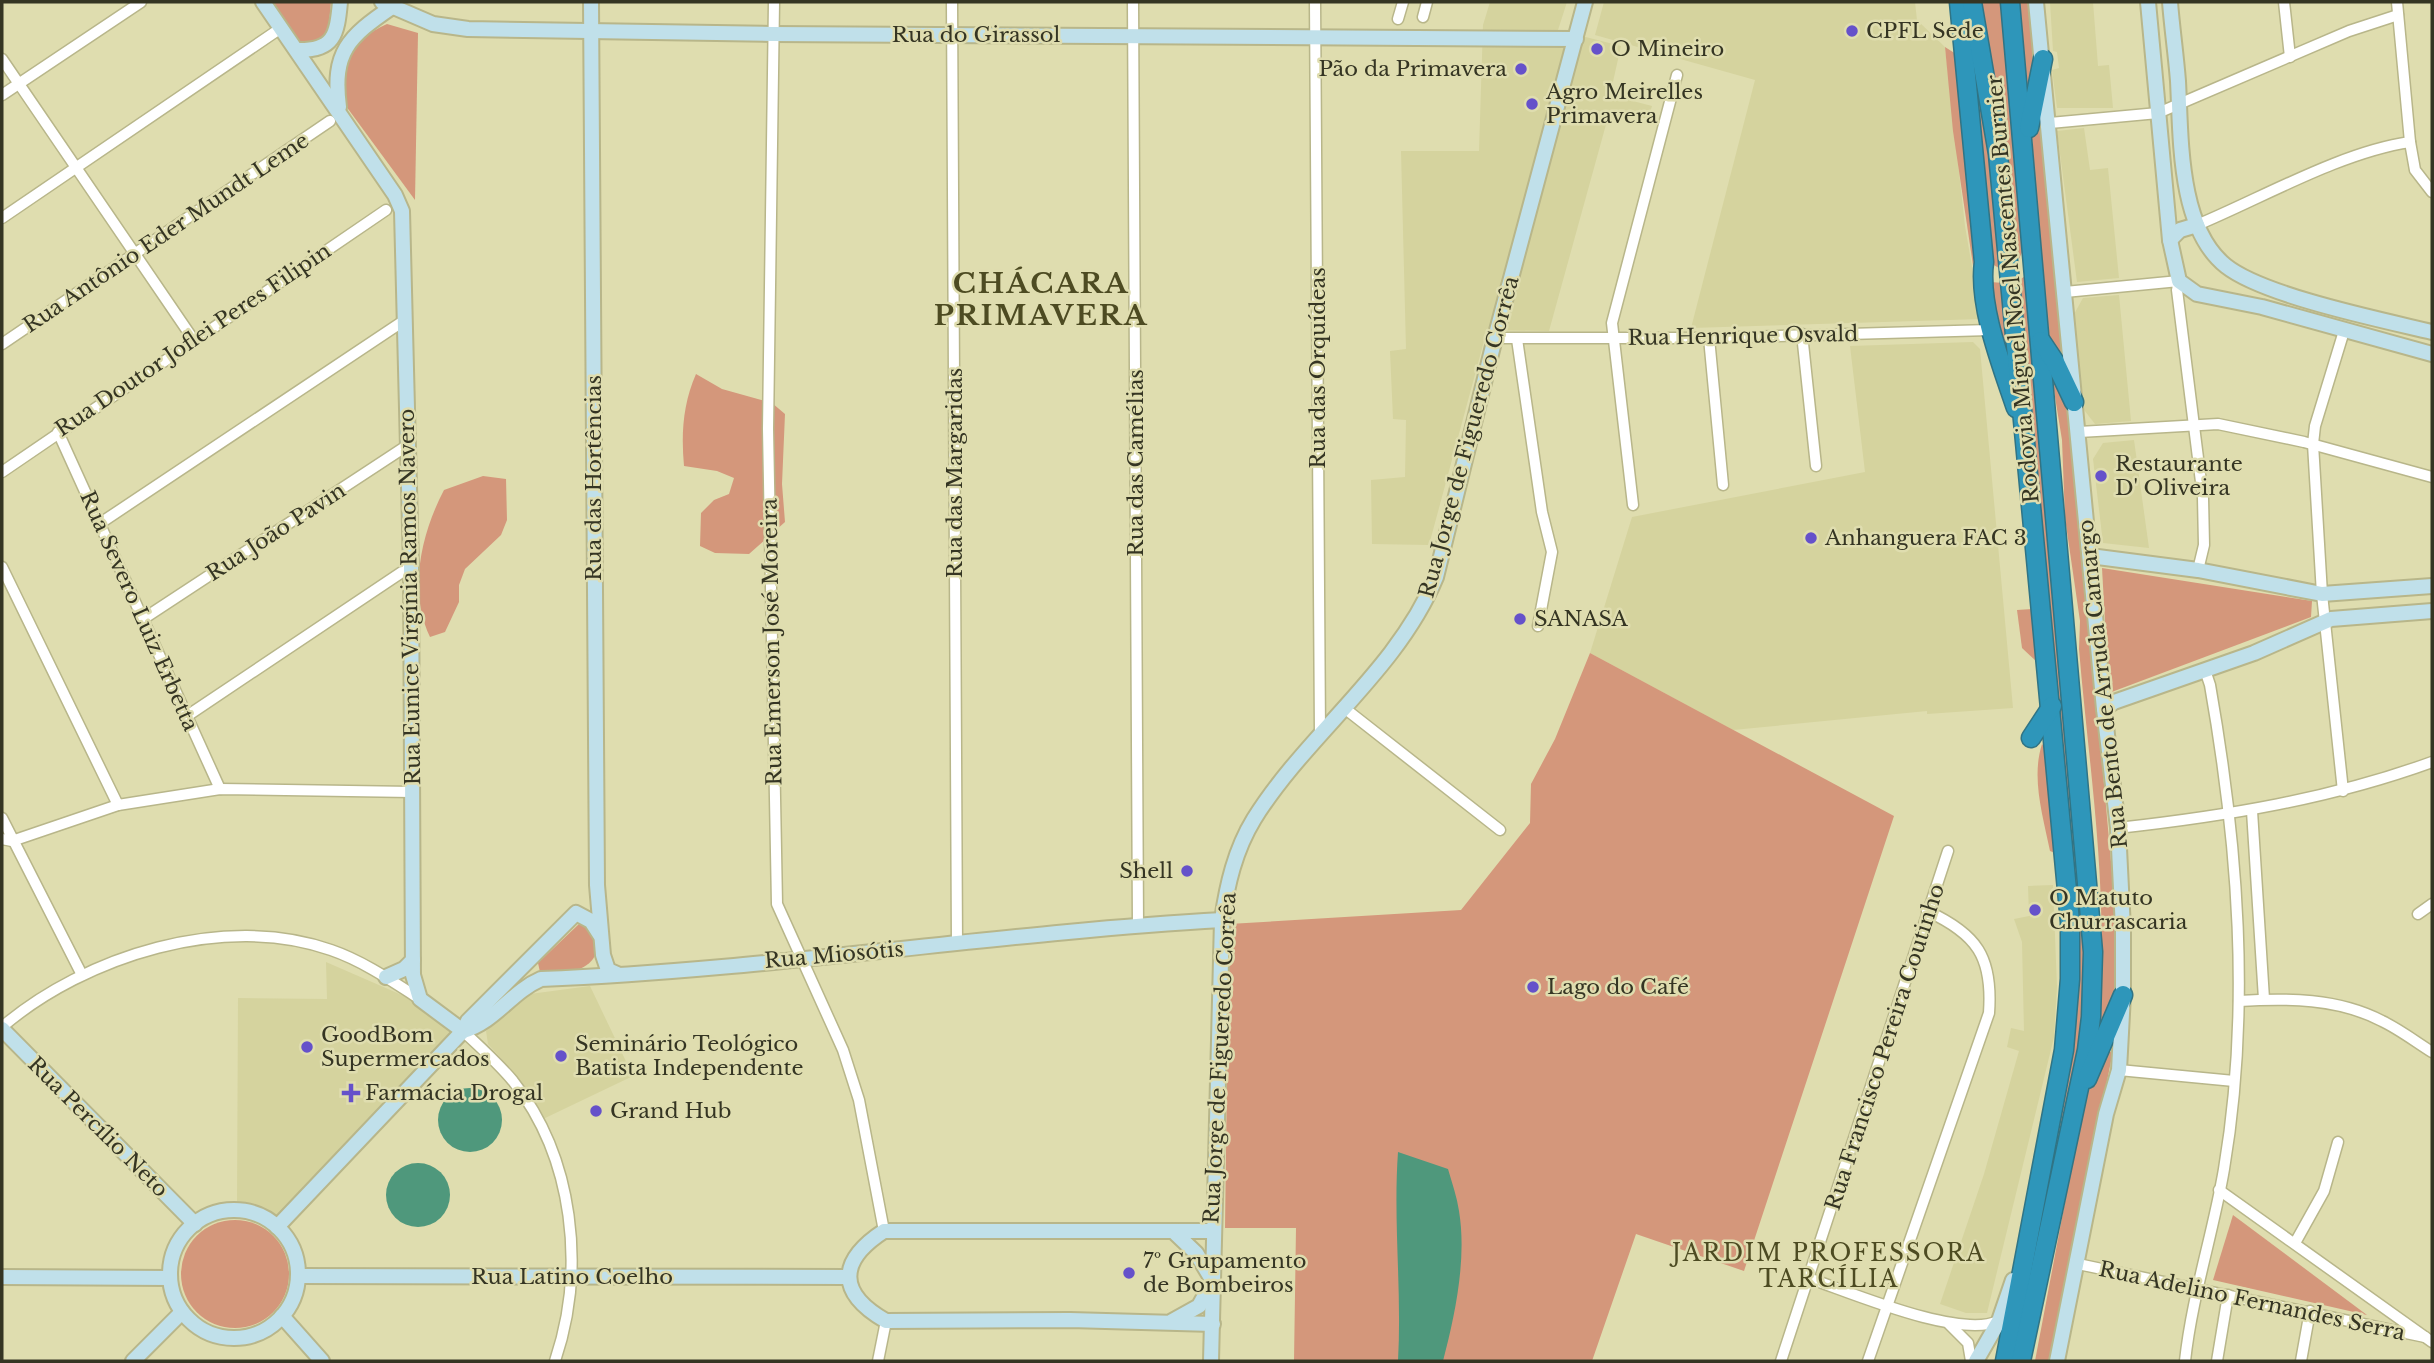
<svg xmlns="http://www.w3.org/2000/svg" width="2434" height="1363" viewBox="0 0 2434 1363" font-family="'Libre Baskerville',serif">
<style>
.built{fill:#d5d39e}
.green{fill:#d4977b}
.water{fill:#4f987c}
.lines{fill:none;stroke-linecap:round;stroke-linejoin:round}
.street-casing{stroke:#b8b68a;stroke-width:13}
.secondary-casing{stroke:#b8b68a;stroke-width:18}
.highway-casing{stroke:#307485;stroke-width:21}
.street{stroke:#fff;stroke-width:10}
.secondary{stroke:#c0e0ea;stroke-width:14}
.highway{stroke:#2e96ba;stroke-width:18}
.poi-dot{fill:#6551ca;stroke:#dfddaf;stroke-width:2.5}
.labels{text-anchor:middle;stroke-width:5;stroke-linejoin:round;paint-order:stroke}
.poi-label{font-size:21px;fill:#353523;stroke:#dfddaf;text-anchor:start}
.street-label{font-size:21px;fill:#353523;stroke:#dfddaf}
.neighbourhood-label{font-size:23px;letter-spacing:2px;fill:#4d4b22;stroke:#dfddaf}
.district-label{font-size:28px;font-weight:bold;letter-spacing:2px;fill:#4d4b22;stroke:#dfddaf}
</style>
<rect width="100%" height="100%" fill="#dfddaf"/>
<!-- built -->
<g class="built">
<polygon points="1490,2 1567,2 1558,30 1621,46 1610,95 1652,106 1648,119 1610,110 1549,331 1487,330 1429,545 1372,544 1371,480 1405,477 1406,420 1393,419 1390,351 1406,349 1401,151 1479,151 1483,25"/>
<polygon points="1604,2 1915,2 1917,20 1945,47 1965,226 1981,319 1691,328 1755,80 1595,35"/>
<polygon points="2050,2 2093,2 2098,66 2109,65 2113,108 2057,108 2052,70 2059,68 2057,52 2053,51"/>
<polygon points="2084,128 2090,170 2108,168 2119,278 2077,282 2057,131"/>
<polygon points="2119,295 2131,421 2095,424 2081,406 2073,316 2083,298"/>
<polygon points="1973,342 1980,349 2013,708 1927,714 1927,711 1733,730 1590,653 1632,517 1865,472 1850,346"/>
<polygon points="2134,440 2149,548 2103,543 2093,459 2103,443"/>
<polygon points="2053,885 2057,987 2054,1037 1987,1313 1966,1313 1940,1304 1984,1174 2019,1051 2007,1047 2011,1028 2024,1031 2022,942 2014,919 2029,916 2028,886"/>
<polygon points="326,962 411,999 457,1033 277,1223 266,1215 237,1205 238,998 327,999"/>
<polygon points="590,986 633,1076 541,1120 510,1068 488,1044 486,1031 530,994"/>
</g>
<!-- green -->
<g class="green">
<polygon points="272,2 331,2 328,34 318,46 307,47 299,41"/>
<polygon points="1978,2 2001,2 2023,250 2019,259 2006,152"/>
<polygon points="2017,2 2030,2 2037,56 2028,101"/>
<path d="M387 24 418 33 415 200 343 102C340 65 352 39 387 24Z"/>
<polygon points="1945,47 1956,54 1981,319 1953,131"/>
<polygon points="1970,62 1975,62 1990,145 2002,266 1999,268 1992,264"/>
<polygon points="2040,90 2065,354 2062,356 2050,341 2042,272 2032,138"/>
<path d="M2027 275 2085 920 2084 1011 2078 1060 2016 1361 2075 1019C2082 860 2056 702 2039 544 2030 456 2026 368 2019 280Z"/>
<polygon points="1990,282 2004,283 2009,352 2006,351"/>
<path d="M2051 372H2055L2071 416 2118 940 2114 999 2102 1028 2097 1020C2111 900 2089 770 2079 649L2080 621 2065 518 2062 440Z"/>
<path d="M696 374 722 389 772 403 785 414 782 484 785 522 749 554 715 553 700 546 701 513 714 500 729 494 734 478 717 471 684 466C681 433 683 404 696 374Z"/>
<path d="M483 476 506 479 507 520 501 535 465 569 459 585V602L445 632 430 637C408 591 421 534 444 490Z"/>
<polygon points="2102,568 2312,601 2311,617 2109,693"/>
<polygon points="2032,609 2037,662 2022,648 2017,610"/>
<polygon points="1590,653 1894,816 1744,1271 1636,1234 1592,1361 1294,1361 1296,1228 1225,1228 1229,924 1461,910 1530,823 1531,784 1555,739"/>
<path d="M2042 744 2047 752 2055 853 2050 851C2043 816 2031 778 2042 744Z"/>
<path d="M579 924 587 926C616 964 571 978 540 972L538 963Z"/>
<polygon points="2113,1051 2051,1361 2035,1361 2085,1096 2107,1053"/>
<polygon points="2233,1215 2367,1315 2213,1280"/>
<circle cx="235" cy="1274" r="54"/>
</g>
<!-- water -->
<g class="water">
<circle cx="470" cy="1120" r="32"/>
<path d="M1398 1152 1448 1169C1452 1183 1457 1197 1459 1211 1467 1259 1455 1315 1443 1361H1398C1402 1291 1393 1222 1398 1152Z"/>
<circle cx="418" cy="1195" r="32"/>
</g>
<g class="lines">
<!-- street casing -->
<g class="street-casing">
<g id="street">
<polyline points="774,2 768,429 777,904 843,1050 859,1100 884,1231"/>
<polyline points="952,2 957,944"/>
<polyline points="1133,2 1138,925"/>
<polyline points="1315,2 1320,735"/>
<polyline points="2284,2 2290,57"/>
<polyline points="2397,2 2410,142 2415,170 2432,192"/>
<polyline points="1423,17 1427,2"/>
<polyline points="1398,19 1403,2"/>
<polyline points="2,59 193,339"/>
<polyline points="2,95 141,2"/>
<polyline points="2050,123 2158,113 2349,31 2398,15"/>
<polyline points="2,218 281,28"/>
<path d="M2197 225C2262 198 2341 152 2410 142"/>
<polyline points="2065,292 2179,281 2177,290 2203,498 2204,545 2198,570"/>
<polyline points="1802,334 1816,466"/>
<polyline points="1495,338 1709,338 1990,330"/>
<polyline points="1709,338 1723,485"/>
<polyline points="1517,339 1542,512 1552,552 1538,626"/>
<polyline points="2,344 330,121"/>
<polyline points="58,432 220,789"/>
<polyline points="2079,432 2218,424 2304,442 2432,477"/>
<polyline points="2,472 386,210"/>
<polyline points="1633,505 1612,323 1677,75"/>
<polyline points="99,524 405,320"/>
<polyline points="2,567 118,805"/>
<polyline points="143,619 408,445"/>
<polyline points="1343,707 1500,830"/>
<polyline points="187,716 411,566"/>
<polyline points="2343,791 2322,594 2313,444 2315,426 2344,331"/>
<polyline points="2252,811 2264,999"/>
<polyline points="2,818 82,975"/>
<path d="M2118 828C2226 816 2330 799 2432 762"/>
<polyline points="2,839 12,841 118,805 220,789 412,792"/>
<polyline points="2418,914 2432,904"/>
<path d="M2239 1001C2287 998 2338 998 2382 1021 2399 1029 2416 1042 2432 1052"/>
<path d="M2 1027C85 956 225 912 331 950 363 961 392 981 420 999"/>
<path d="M463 1031C480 1047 498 1063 513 1081 574 1158 586 1269 555 1361"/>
<polyline points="2119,1070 2234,1081"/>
<polyline points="2219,1190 2432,1342"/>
<polyline points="2295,1243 2324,1191 2338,1142"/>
<polyline points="2078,1264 2425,1337"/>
<path d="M1811 1279C1852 1293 1960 1339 1998 1321"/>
<polyline points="1949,1324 1968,1343 1971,1361"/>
<polyline points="878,1361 886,1321"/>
<polyline points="1781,1361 1948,851"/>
<path d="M1868 1361 1989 1013C1993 957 1977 934 1927 911"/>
<path d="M2185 1361C2192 1296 2213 1234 2224 1169 2251 1009 2238 844 2210 685L2205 670"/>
<polyline points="2217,1361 2228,1295"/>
<polyline points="2301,1361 2310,1311"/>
</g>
</g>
<!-- secondary casing -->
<g class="secondary-casing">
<g id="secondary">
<polyline points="263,2 395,195 402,211 411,566 413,975 420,999 463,1031"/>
<polyline points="382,2 433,24 468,29 772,34 1576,39"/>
<polyline points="591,2 597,885 603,955 608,970 617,974"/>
<polyline points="2036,2 2104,709 2118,828 2123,929 2123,995 2119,1070 2106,1114 2057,1361"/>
<polyline points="2148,2 2170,240 2179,281 2197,294 2262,307 2432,354"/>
<path d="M2170 2C2172 28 2176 55 2178 81 2181 137 2178 228 2226 266 2264 296 2382 320 2432 332"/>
<path d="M297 50C334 51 337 35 340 2"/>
<path d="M339 107C332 52 348 37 392 7"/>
<polyline points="2170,240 2180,230 2197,225"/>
<polyline points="2090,556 2198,570 2322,594 2432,586"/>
<polyline points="2104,709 2114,702 2254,653 2331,619 2432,611"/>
<polyline points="386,977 404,969 413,960"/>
<polyline points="2,1029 195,1224"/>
<path d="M463 1031C495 1022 511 992 541 979 769 970 995 933 1222 920"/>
<circle cx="234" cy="1274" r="64"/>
<polyline points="277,1227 463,1031 468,1021 576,913 591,921 600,935"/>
<path d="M1212 1231H884C838 1261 837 1293 886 1321L1070 1320 1213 1324"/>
<polyline points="298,1276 847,1277"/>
<polyline points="2,1277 170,1278"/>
<polyline points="282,1316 322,1361"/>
<polyline points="1172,1321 1199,1306 1213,1281 1196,1253 1173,1231"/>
<polyline points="133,1361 182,1312"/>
<path d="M1211 1361 1222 920C1227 885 1235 850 1254 819 1307 734 1397 671 1436 577L1495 338 1585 2"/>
<polyline points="1976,1361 1999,1321 2013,1280"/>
</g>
</g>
<!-- highway casing -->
<g class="highway-casing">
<g id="highway">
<path d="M1959 2 1984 262C1978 306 2002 366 2016 408"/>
<polyline points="1972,2 1998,154 2070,922 2070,979 2064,1050 2005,1361"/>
<polyline points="2010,2 2093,952 2091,1017 2087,1050 2021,1361"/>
<polyline points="2029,128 2043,59"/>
<polyline points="2041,341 2055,362 2074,402"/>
<polyline points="2031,738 2052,706"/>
<polyline points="2087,1079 2123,995"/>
</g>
</g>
<!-- street -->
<use href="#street" class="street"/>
<!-- secondary -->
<use href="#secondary" class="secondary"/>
<!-- highway -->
<use href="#highway" class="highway"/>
</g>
<!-- markers -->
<g class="poi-dot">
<circle cx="1852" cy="31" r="7"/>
<circle cx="1597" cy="49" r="7"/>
<circle cx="1521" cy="69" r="7"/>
<circle cx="1532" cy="104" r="7"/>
<circle cx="2101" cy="476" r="7"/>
<circle cx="1811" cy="538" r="7"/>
<circle cx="1520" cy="619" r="7"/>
<circle cx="1187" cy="871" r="7"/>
<circle cx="2035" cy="910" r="7"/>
<circle cx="1533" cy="987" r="7"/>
<circle cx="307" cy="1047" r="7"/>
<circle cx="561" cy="1056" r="7"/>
<path d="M347.5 1082.5h7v7h7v7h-7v7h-7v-7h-7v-7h7z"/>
<circle cx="596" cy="1111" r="7"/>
<circle cx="1129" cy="1273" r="7"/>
</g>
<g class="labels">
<!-- poi labels -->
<g class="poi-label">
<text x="1866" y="38">CPFL Sede</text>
<text x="1611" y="56">O Mineiro</text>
<text x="1507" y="76" text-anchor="end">Pão da Primavera</text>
<text x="1546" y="99">Agro Meirelles<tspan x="1546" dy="24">Primavera</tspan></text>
<text x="2115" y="471">Restaurante<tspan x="2115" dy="24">D' Oliveira</tspan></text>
<text x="1825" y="545">Anhanguera FAC 3</text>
<text x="1534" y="626">SANASA</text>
<text x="1173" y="878" text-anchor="end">Shell</text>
<text x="2049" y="905">O Matuto<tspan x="2049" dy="24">Churrascaria</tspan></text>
<text x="1547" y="994">Lago do Café</text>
<text x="321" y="1042">GoodBom<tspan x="321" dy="24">Supermercados</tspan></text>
<text x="575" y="1051">Seminário Teológico<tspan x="575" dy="24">Batista Independente</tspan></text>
<text x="365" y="1100">Farmácia Drogal</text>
<text x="610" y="1118">Grand Hub</text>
<text x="1143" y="1268">7º Grupamento<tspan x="1143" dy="24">de Bombeiros</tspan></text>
</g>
<!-- street labels -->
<g class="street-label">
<text x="976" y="42">Rua do Girassol</text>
<text transform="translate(166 233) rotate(-34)" y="7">Rua Antônio Eder Mundt Leme</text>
<text transform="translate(2013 289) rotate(-95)" y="7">Rodovia Miguel Noel Nascentes Burnier</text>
<text transform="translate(1743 336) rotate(-1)" y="7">Rua Henrique Osvald</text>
<text transform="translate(193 340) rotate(-34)" y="7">Rua Doutor Joflei Peres Filipin</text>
<text transform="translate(1318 368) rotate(-90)" y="7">Rua das Orquídeas</text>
<text transform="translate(1469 437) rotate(-75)" y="7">Rua Jorge de Figueredo Corrêa</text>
<text transform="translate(1136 463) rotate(-90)" y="7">Rua das Camélias</text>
<text transform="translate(955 473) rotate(-90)" y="7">Rua das Margaridas</text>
<text transform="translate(594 478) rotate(-90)" y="7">Rua das Hortências</text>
<text transform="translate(276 532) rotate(-33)" y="7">Rua João Pavin</text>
<text transform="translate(410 597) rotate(-91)" y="7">Rua Eunice Virgínia Ramos Navero</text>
<text transform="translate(139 611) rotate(66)" y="7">Rua Severo Luiz Erbetta</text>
<text transform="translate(772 642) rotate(-91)" y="7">Rua Emerson José Moreira</text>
<text transform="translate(2103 684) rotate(-96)" y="7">Rua Bento de Arruda Camargo</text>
<text transform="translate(834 955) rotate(-5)" y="7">Rua Miosótis</text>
<text transform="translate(1885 1047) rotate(-72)" y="7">Rua Francisco Pereira Coutinho</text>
<text transform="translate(1220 1058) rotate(-87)" y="7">Rua Jorge de Figueredo Corrêa</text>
<text transform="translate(98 1127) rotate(45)" y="7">Rua Percílio Neto</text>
<text x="572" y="1284">Rua Latino Coelho</text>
<text transform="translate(2252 1301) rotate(12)" y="7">Rua Adelino Fernandes Serra</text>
</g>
<!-- neighbourhood labels -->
<g class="neighbourhood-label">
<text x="1829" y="1261">JARDIM PROFESSORA<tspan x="1829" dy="26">TARCÍLIA</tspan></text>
</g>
<!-- district labels -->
<g class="district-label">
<text x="1041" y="293">CHÁCARA<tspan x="1041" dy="32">PRIMAVERA</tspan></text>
</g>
</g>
<!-- border -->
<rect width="2434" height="1363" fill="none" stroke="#353523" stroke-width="7"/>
</svg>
